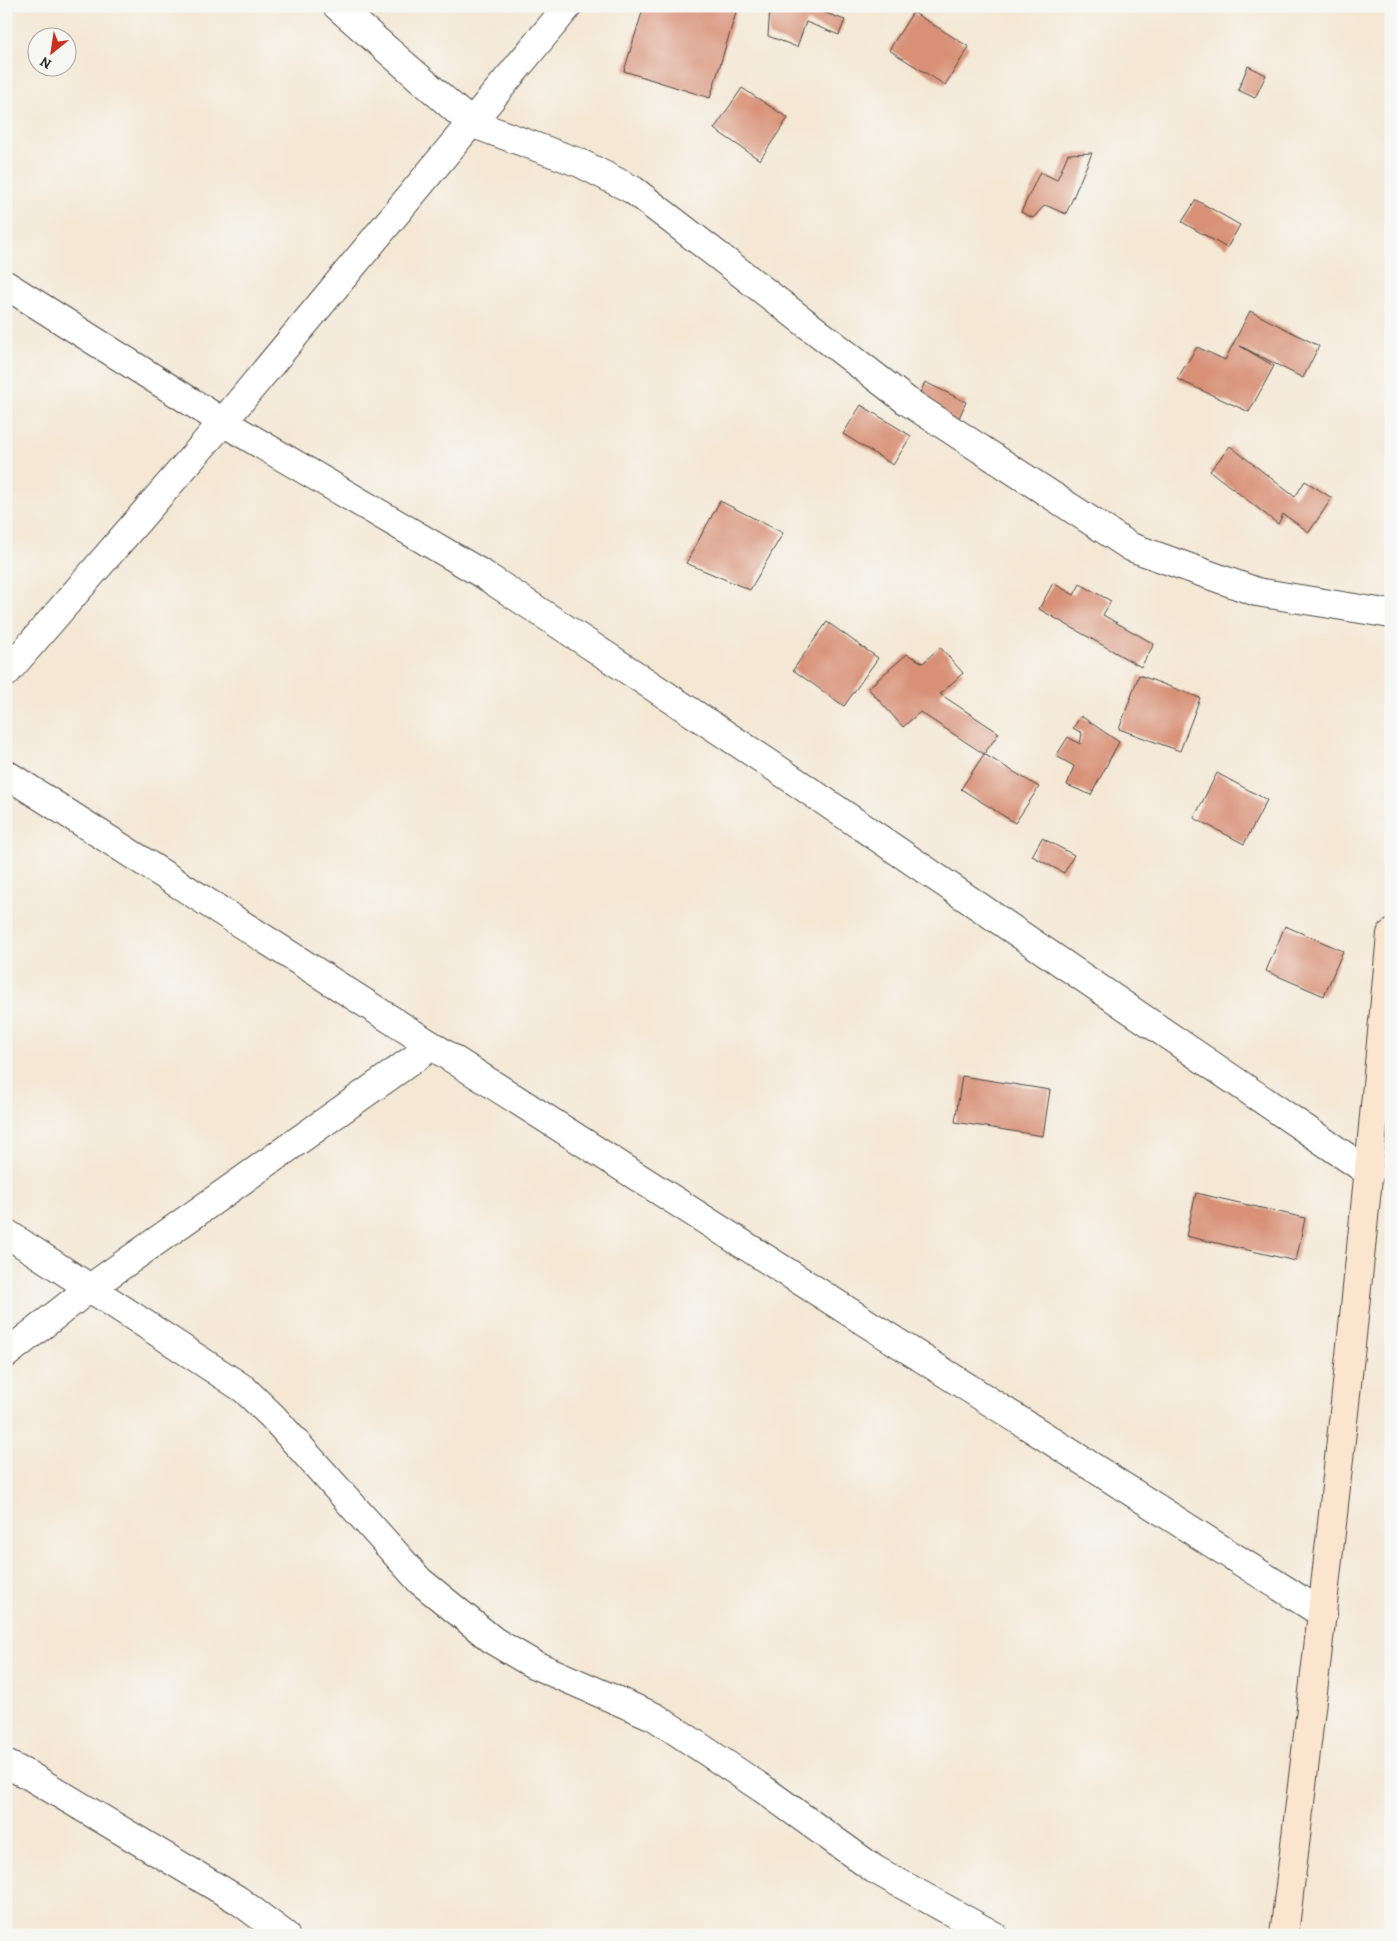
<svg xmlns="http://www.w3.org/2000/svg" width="1397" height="1941" viewBox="0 0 1397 1941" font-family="Alegreya,serif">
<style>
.building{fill:#d89177}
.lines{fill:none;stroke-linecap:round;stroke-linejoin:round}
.street-casing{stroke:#494744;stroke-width:30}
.secondary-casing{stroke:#494744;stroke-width:30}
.street{stroke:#fff;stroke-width:28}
.secondary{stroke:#fbe5cf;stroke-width:28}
</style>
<rect width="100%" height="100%" fill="#f6f6f2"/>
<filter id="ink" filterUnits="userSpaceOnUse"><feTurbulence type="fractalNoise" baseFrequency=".02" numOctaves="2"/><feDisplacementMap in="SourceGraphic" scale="10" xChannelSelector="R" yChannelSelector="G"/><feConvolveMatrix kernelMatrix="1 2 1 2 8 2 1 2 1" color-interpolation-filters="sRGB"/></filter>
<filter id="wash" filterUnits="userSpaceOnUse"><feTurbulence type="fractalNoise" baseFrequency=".0096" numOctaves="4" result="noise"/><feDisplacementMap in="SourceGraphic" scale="20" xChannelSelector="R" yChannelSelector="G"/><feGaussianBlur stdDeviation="1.12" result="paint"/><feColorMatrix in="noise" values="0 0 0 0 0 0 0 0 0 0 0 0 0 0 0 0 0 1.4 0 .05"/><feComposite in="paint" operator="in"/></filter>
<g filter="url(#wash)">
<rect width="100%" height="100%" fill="#f4e7d4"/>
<g id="blocks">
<!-- building -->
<g class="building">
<polygon points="644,6 738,6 710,98 624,71"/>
<polygon points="770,6 806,6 845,20 839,35 806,22 797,47 768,36"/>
<polygon points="913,12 969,47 945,85 889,50"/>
<polygon points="1248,66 1266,75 1255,98 1238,90"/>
<polygon points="742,88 788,118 760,160 714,129"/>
<polygon points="1092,153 1066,214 1045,205 1033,218 1021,212 1040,172 1057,180 1068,154"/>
<polygon points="1196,200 1240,225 1227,248 1182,222"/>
<polygon points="1250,311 1319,346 1303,378 1240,346 1274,366 1249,412 1177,379 1197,347 1225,360"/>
<polygon points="925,382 966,402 956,425 914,406"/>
<polygon points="861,405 911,436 893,465 843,434"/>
<polygon points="1230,446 1295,497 1305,481 1332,498 1309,532 1283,514 1278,524 1210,471"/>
<polygon points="720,501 783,533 750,590 686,563"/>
<polygon points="1053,583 1074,595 1080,584 1111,601 1103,615 1154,644 1141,667 1039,609"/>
<polygon points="827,622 878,658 844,706 793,670"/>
<polygon points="940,647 963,673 940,694 999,733 984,754 920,712 903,727 868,688 907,654 923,663"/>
<polygon points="1139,675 1200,698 1180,751 1119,729"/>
<polygon points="1081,716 1119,742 1091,795 1067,785 1074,766 1056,756 1068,737 1080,744 1082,733 1073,728"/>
<polygon points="984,754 1039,787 1015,823 961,789"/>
<polygon points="1217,773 1267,800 1244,844 1194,818"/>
<polygon points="1042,838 1074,855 1064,873 1032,856"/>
<polygon points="1285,926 1343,951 1324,996 1266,971"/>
<polygon points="962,1076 1050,1090 1043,1136 955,1122"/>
<polygon points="1196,1193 1305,1218 1296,1261 1186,1236"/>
</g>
</g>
</g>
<g filter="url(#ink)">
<use href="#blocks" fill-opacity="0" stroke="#494744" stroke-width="1"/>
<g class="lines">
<!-- street casing -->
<g class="street-casing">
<g id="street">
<polyline points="337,6 471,123 580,163 633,190 907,401 1131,547 1257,592 1391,614"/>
<polyline points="6,285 223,422 484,575 767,762 1370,1173"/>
<polyline points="6,673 223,422 568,6"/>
<polyline points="6,774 1323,1614"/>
<polyline points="6,1233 244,1389 273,1417 420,1581 494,1641 533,1664 655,1717 763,1789 874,1869 993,1935"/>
<polyline points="6,1354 90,1288 432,1046"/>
<polyline points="6,1764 30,1776 238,1900 285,1935"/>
</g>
</g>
<!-- secondary casing -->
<g class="secondary-casing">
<path id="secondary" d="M1284 1935C1325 1602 1361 1268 1391 934"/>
</g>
<!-- street -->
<use href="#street" class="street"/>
<!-- secondary -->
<use href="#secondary" class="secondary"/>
</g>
</g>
<!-- margin -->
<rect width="1397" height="1941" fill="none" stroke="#f6f6f2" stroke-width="25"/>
<!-- north arrow -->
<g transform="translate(52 52) rotate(210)"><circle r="24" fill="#f6f6f2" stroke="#a5a5a2"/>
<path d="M0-4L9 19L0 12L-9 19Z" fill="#c8321e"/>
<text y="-8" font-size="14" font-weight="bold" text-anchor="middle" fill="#2b2b2b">N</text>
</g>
</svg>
